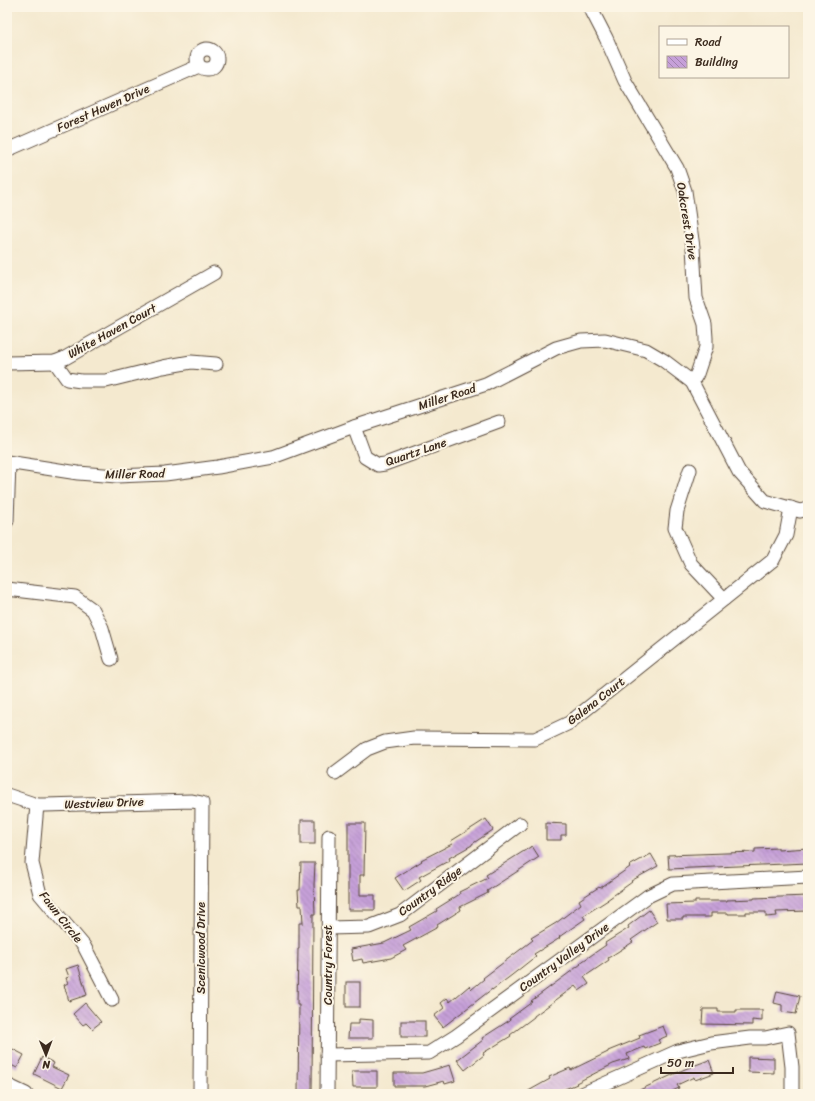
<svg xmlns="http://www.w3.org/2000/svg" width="815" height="1101" viewBox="0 0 815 1101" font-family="Sriracha,sans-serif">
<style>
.building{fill:url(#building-back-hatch)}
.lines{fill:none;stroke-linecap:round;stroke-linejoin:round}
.minor-casing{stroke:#574739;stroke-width:15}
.minor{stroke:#fff;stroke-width:13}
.labels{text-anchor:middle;stroke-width:4;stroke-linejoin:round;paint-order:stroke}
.street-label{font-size:12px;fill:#3b2a1e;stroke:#fcf5e5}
</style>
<defs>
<pattern id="building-back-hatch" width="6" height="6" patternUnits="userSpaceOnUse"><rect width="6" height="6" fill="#c6a0d9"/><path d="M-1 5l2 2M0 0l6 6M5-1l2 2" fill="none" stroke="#a283af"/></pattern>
</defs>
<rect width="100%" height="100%" fill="#fcf5e5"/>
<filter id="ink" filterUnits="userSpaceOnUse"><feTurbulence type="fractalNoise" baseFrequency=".025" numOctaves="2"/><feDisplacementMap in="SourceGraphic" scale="8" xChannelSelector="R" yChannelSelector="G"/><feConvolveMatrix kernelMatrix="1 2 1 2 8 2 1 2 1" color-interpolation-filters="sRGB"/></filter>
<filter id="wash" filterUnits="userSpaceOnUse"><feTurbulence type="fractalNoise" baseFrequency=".012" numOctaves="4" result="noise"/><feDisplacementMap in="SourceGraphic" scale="16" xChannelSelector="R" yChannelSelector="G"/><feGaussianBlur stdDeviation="0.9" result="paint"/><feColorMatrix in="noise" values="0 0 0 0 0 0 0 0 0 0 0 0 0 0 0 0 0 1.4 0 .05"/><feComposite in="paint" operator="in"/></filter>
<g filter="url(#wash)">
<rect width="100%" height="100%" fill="#f4e9cf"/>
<g id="blocks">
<!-- building -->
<g class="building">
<polygon points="486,819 493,830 472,844 472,845 449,858 450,860 419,877 421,880 404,891 395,878 422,861 421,860 452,844 451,841 472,828"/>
<rect x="301" y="820" width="14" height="24"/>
<polygon points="348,823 365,823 364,875 360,875 360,895 375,895 375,910 348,910"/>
<polygon points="546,823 566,824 566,835 561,835 561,840 546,840"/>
<polygon points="532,846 539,857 518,871 487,891 488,893 460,907 461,910 437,925 438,927 403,946 406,950 391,958 363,963 362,959 353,961 351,949 384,943 411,930 409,927 437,911 436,909 460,894 459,892 488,878 486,875"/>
<polygon points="778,848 778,850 808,848 808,863 669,869 668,855 755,852 755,849"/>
<polygon points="651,854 658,866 631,881 632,882 607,900 608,900 583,916 585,919 559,937 560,938 534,954 536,956 512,975 492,990 492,989 443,1027 434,1016 444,1008 441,1003 447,998 450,1002 469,986 472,989 484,979 483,978 533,940 531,938 556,923 581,904 579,900 599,887 600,888 630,867 629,866"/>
<polygon points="301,863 315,863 314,885 315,914 313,914 312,1094 298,1094 299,1005 297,1005 298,949 299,949 299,923 303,923 302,906 299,906 298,890 300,890"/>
<polygon points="808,896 808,911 776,912 777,916 766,917 766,912 746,912 746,914 728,914 728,913 711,913 711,917 683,917 683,919 667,919 666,904 695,903 695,901 727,901 727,900 754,899 754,898"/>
<polygon points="649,910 657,922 631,940 633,942 608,958 609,960 584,977 589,984 579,991 575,986 534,1016 534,1017 510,1035 511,1036 483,1053 484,1055 465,1070 457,1060 483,1040 482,1038 510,1020 509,1019 532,1002 531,1001 581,964 580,963 606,945 605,943 629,928 628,926"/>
<polygon points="78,965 87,995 69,1001 64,985 68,983 66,978 69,977 66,969"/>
<rect x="346" y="982" width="14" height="25"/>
<polygon points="777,991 800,996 796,1014 782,1012 782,1005 774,1003"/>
<polygon points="85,1003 101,1022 92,1029 86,1023 83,1025 73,1014"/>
<polygon points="703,1009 718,1009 718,1012 736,1012 736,1010 762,1010 762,1021 752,1020 752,1025 702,1024"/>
<polygon points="359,1019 373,1020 373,1038 348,1038 349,1024 359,1024"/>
<rect x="401" y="1021" width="24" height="16"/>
<polygon points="663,1026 667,1036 658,1040 660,1043 645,1049 644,1047 627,1054 629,1059 613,1064 576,1083 577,1084 553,1094 523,1094 550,1079 549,1077 570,1068 571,1070 608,1052 608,1051 640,1038 639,1035"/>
<polygon points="7,1046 24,1055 17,1068 7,1063"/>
<polygon points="42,1057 54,1063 52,1067 69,1075 62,1088 34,1074"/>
<polygon points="748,1057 774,1058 774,1073 748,1072"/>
<polygon points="709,1060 714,1073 695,1080 694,1077 677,1085 679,1088 666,1094 631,1094 685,1069"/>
<polygon points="450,1065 455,1081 445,1084 444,1081 425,1086 394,1086 394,1073 422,1073"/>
<polygon points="352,1071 377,1071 377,1087 353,1087"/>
</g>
</g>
</g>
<g filter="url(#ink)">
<use href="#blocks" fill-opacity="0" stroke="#574739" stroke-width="1"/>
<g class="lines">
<!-- minor casing -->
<g class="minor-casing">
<g id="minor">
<polyline points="590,7 606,38 625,81 677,168 685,191 693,247 696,298 705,324 706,338 706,347 697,374 692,382"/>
<circle cx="207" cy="59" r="10"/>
<polyline points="7,150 199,66"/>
<polyline points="55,362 67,379 81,381 106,381 163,367 191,362 216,364"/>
<polyline points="7,363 55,362 65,358 214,273"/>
<polyline points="354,427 365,457 378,465 385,464 499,422"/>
<polyline points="7,462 78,473 117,476 165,474 218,467 273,457 354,427 486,384 556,348 581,341 605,340 646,350 663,360 692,382 739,472 765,501 800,511 808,509"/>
<polyline points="690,470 677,511 675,528 691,564 724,599"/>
<polyline points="7,521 9,463"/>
<polyline points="7,589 75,597 93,610 102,628 111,659"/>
<polyline points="335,773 367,749 385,742 414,738 535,739 569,723 773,560 786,535 791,508"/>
<polyline points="7,795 37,805 45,805 192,801 202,803 200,1094"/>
<polyline points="37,805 32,863 40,894 84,946 112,1000"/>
<polyline points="328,928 369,927 400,915 520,824"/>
<polyline points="327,1055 429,1053 456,1036 648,896 673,884 808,877"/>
<polyline points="7,1085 26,1094"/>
<polyline points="327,1094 329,836"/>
<polyline points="582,1094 678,1051 711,1043 750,1038 765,1038 788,1033 792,1067 792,1094"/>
</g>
</g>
<!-- minor -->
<use href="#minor" class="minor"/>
</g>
</g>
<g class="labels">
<!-- street labels -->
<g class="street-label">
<text transform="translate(103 108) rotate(-24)" y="4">Forest Haven Drive</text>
<text transform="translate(687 221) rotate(81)" y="4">Oakcrest Drive</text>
<text transform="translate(112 331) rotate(-29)" y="4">White Haven Court</text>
<text transform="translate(447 397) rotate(-18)" y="4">Miller Road</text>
<text transform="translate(416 452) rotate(-19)" y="4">Quartz Lane</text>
<text transform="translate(135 474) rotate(-1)" y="4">Miller Road</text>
<text transform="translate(596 701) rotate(-38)" y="4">Galena Court</text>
<text transform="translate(104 803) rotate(-2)" y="4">Westview Drive</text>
<text transform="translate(430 891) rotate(-36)" y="4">Country Ridge</text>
<text transform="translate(61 917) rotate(52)" y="4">Fawn Circle</text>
<text transform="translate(201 948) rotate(-90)" y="4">Scenicwood Drive</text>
<text transform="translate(564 957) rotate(-36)" y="4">Country Valley Drive</text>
<text transform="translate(328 965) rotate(-90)" y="4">Country Forest</text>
</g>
</g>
<!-- margin -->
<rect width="815" height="1101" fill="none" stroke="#fcf5e5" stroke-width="24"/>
<!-- legend -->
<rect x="659" y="26" width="130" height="52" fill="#fcf5e5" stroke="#afa495"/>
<rect x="667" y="39" width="20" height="6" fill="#ffffff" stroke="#afa495"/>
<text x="695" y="46" font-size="12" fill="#3b2a1e">Road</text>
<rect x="667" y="56" width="20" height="12" fill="url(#building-back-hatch)" stroke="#afa495"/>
<text x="695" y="66" font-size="12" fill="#3b2a1e">Building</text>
<!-- north arrow -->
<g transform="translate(46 1055) rotate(179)" stroke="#fcf5e5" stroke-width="3" paint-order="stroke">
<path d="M0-3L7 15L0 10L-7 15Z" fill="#3b2a1e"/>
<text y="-6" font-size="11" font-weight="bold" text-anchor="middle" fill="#3b2a1e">N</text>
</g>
<!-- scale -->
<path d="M661 1067v6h72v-6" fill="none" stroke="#3b2a1e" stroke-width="2"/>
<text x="667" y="1067" font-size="12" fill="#3b2a1e" stroke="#fcf5e5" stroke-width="3" paint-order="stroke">50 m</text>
</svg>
